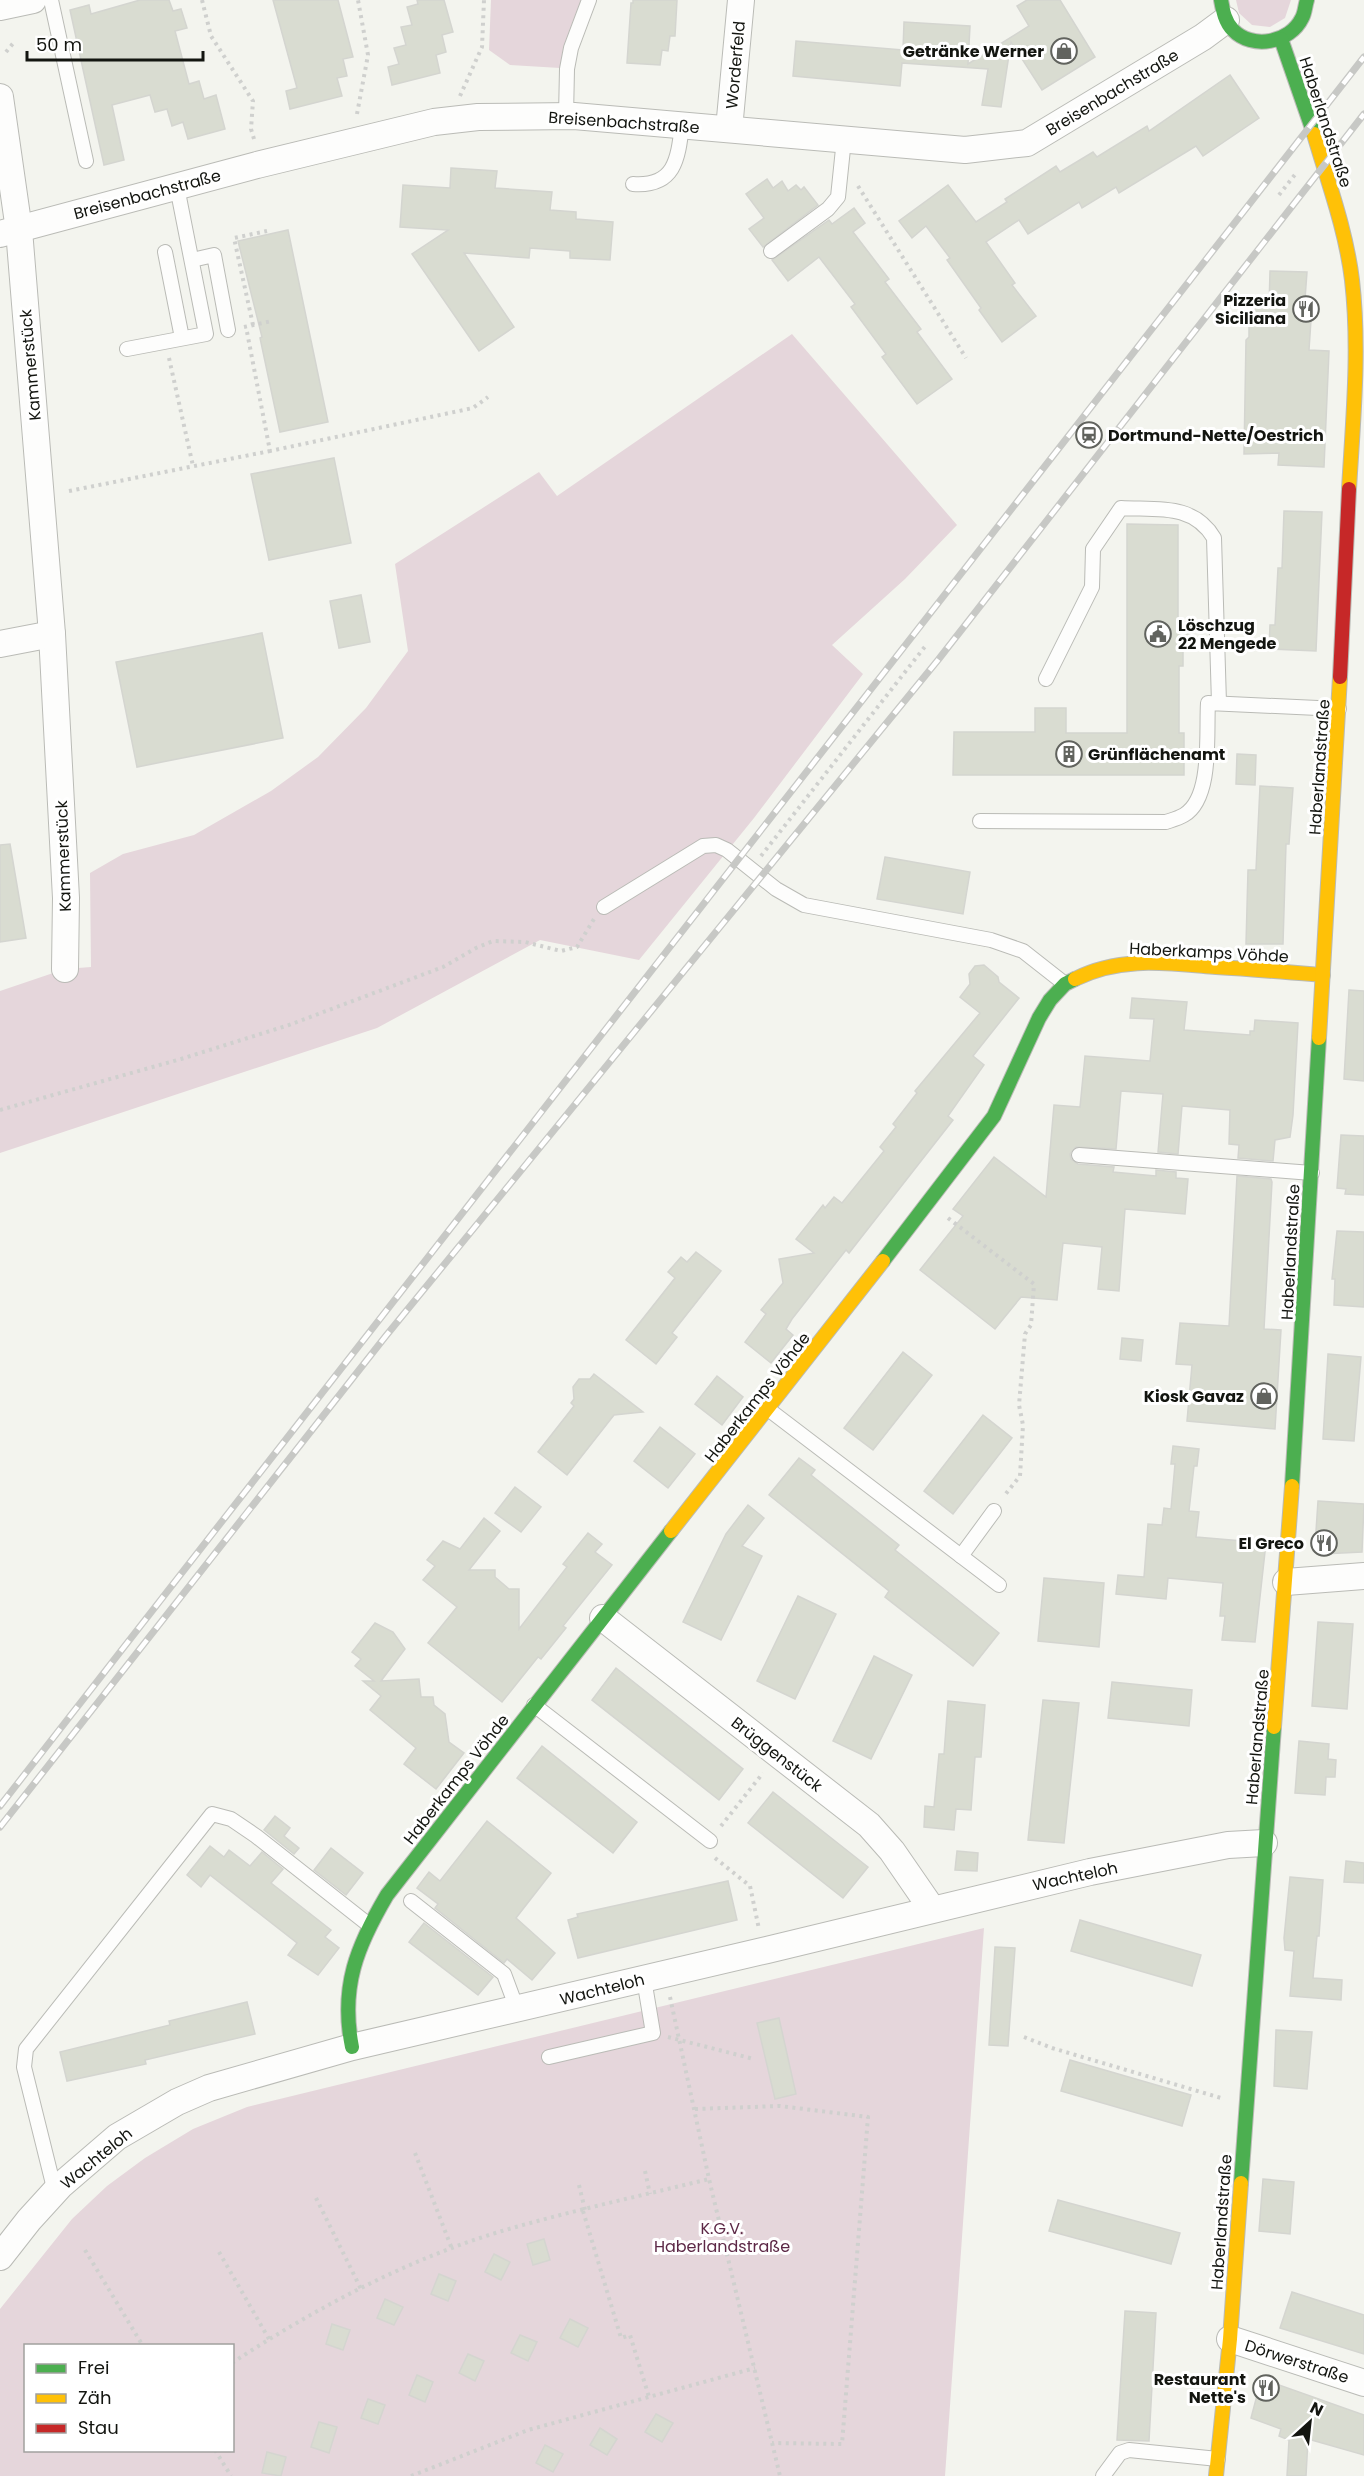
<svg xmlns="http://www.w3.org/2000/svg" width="1364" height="2476" viewBox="0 0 1364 2476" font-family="Poppins,sans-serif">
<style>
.green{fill:#e5d6db;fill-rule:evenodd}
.building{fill:#d9dcd1;stroke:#d4d5d0;stroke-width:1.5}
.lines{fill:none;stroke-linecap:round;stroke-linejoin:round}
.lane-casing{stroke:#babbb6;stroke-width:16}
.street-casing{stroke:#babbb6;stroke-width:28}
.fast-casing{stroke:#babbb6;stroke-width:16}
.slow-casing{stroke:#babbb6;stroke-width:16}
.jam-casing{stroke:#babbb6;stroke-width:16}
.path{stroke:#cfd0ce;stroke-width:4;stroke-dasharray:3 4.5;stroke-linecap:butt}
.lane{stroke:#fdfdfc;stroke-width:14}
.street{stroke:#fdfdfc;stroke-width:26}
.fast{stroke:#4caf50;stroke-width:14}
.slow{stroke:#ffc107;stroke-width:14}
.jam{stroke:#c62828;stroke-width:14}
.rail-casing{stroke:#c7c8c5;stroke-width:7}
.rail{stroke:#fff;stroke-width:4.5;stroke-dasharray:14;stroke-linecap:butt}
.labels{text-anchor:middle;stroke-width:6;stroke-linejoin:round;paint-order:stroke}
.poi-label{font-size:16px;font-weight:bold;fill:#131510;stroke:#fff;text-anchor:end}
.street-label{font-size:16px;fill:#131510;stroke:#fff}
.park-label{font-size:16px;fill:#5c2846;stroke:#fff}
</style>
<rect width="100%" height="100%" fill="#f3f4ee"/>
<!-- green -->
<g class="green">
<polygon points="491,0 583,0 560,68 510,65 489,50"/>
<polygon points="1236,0 1291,0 1285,18 1270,27 1252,25 1239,13"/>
<polygon points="792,334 957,525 905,579 832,645 863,674 754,818 639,960 540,940 377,1028 0,1153 0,991 65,969 91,967 90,873 123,854 194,835 271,791 318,757 366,708 408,651 395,564 539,472 557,496"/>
<path d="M984 1928 945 2476H0V2309L72 2219 107 2186 145 2158 193 2129 247 2107ZM26 2346H232V2450H26Z"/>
</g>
<!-- building -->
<g class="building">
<polygon points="140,0 169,0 173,11 181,9 187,28 175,31 189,84 199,81 204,99 216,95 225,129 188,139 183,122 172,126 167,109 155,112 150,95 112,105 124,160 104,165 70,10 89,5 91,14"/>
<polygon points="273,0 338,0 353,57 343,59 347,76 337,78 342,96 290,109 286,91 297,88"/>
<polygon points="417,0 444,0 453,32 442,35 446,52 436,55 440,73 392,85 388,67 399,64 394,48 406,45 401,27 412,25 407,7 418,4"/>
<polygon points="633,0 677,0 675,36 670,36 668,51 662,50 660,65 627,63 631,3 633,3"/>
<polygon points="1027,0 1060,0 1095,57 1042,90 1011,42 1001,107 982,105 988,69 902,63 900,86 793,76 796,41 903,50 904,22 970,26 968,64 1029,26 1017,6"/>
<polygon points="1230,75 1259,118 1203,156 1196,146 1119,193 1116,187 1082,208 1079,202 1028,234 1019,220 986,242 1015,283 1012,285 1036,316 1002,342 979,310 981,308 947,260 950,258 926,226 912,238 899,221 948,185 976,222 1007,202 1005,199 1056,166 1060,172 1093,152 1097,157 1147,126 1149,131"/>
<polygon points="451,168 497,171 495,188 552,192 550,210 576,212 576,219 613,222 610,260 570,258 570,251 530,248 529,258 464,253 514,327 479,351 412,254 448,230 400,227 403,185 450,188"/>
<polygon points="767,179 773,188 782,181 788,191 796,185 801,190 804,187 818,205 763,247 749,229 764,218 746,194"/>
<polygon points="854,208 865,223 853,232 889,279 885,282 921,329 917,332 952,379 917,404 882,357 886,354 851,307 855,304 819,257 788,281 772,260 829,220 832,224"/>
<polygon points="288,230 328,422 280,432 260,338 262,337 238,241"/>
<polygon points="1270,271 1307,272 1305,299 1312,305 1309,350 1329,351 1324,467 1278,465 1279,453 1244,454 1246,340 1249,337 1249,307 1269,308"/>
<polygon points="334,458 351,543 269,560 251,474"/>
<polygon points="1284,511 1322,512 1316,651 1269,649 1270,625 1275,625 1278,568 1282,568"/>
<polygon points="1127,524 1178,525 1178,622 1190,622 1190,646 1183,646 1183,666 1179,666 1179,733 1184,733 1184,775 953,775 954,732 1035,732 1035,708 1066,708 1066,733 1127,733"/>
<polygon points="361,595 370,642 339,648 330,601"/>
<polygon points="262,633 283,738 137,767 116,662"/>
<polygon points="1237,754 1256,755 1255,785 1236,784"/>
<polygon points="1260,786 1293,788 1289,844 1286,844 1283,944 1246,944 1248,870 1256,870"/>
<polygon points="10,844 26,938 0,942 0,845"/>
<polygon points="885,857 970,872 963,914 877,899"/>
<polygon points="984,965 998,977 999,982 1019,998 973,1056 984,1065 948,1116 953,1120 849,1253 846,1250 792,1319 786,1329 793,1335 771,1363 745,1342 766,1314 761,1310 783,1283 779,1259 814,1253 796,1239 823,1205 825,1208 834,1197 842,1203 884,1151 880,1147 896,1127 893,1124 917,1093 915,1091 980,1013 960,997 970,984 969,974 975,966"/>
<polygon points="1349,990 1364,991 1364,1081 1344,1079"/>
<polygon points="1132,998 1187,1002 1184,1030 1250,1035 1250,1031 1254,1031 1255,1020 1298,1023 1293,1115 1290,1137 1275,1140 1273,1161 1238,1158 1239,1145 1229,1144 1230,1110 1182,1106 1178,1154 1158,1152 1163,1094 1121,1091 1116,1149 1076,1147 1070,1154 1071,1159 1078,1164 1114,1167 1113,1172 1156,1176 1156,1170 1176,1172 1176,1178 1188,1179 1185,1214 1125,1209 1119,1291 1098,1289 1102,1247 1063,1243 1057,1300 1021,1297 995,1329 920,1270 963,1216 953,1209 994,1157 1046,1197 1054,1105 1080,1107 1085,1056 1150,1061 1154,1019 1130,1018"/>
<polygon points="1341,1135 1364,1136 1364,1195 1345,1194 1346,1189 1337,1188"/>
<polygon points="1237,1176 1271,1179 1272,1182 1264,1329 1281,1330 1275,1429 1187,1421 1192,1365 1176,1364 1180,1323 1229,1326"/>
<polygon points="1337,1231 1364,1232 1364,1307 1334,1305 1335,1279 1332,1279"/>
<polygon points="696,1252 721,1271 672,1333 677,1337 656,1364 626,1340 675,1278 668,1272 681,1257 687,1262"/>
<polygon points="1122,1338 1143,1340 1141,1361 1120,1359"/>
<polygon points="903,1352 932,1375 873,1450 844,1428"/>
<polygon points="1328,1354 1361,1357 1354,1441 1323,1439"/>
<polygon points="594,1374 643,1412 614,1415 567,1475 538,1452 574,1406 571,1403 574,1399 573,1387 579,1379 590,1379"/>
<polygon points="717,1376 743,1397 722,1425 695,1404"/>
<polygon points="983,1415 1012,1438 953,1514 924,1491"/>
<polygon points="660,1427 695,1454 668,1488 634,1461"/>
<polygon points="1173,1446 1199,1449 1197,1466 1194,1466 1189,1511 1199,1512 1196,1537 1266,1543 1255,1642 1222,1640 1225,1616 1220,1616 1223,1583 1168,1578 1166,1599 1116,1594 1118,1575 1144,1577 1148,1524 1162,1525 1164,1508 1171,1509 1175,1464 1171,1464"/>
<polygon points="799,1458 815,1470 811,1475 899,1545 895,1550 999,1633 973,1666 885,1597 889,1591 769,1495"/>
<polygon points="515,1487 541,1507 521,1532 495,1513"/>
<polygon points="1318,1501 1364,1504 1362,1552 1322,1554 1315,1546"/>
<polygon points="748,1505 764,1518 742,1546 762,1556 721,1640 683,1622 726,1534"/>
<polygon points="484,1518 500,1531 469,1570 495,1570 495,1577 509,1589 519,1589 519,1629 567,1567 563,1564 588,1533 602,1544 595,1552 612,1565 563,1626 566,1628 541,1659 538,1657 502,1702 428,1643 457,1607 423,1580 435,1566 427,1560 443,1541 460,1549"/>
<polygon points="1044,1578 1104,1583 1099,1647 1038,1641"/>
<polygon points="798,1596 836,1614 795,1699 757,1681"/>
<polygon points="1318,1622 1353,1624 1347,1709 1312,1706"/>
<polygon points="375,1623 393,1632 405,1649 381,1681 419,1679 421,1697 433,1697 434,1705 445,1714 449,1742 464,1753 436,1789 404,1764 416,1748 370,1710 381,1696 363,1681 374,1681 355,1666 361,1659 352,1652"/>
<polygon points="874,1656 912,1675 871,1759 833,1741"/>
<polygon points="616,1668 743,1769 719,1800 592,1700"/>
<polygon points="1112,1682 1192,1690 1189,1726 1108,1718"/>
<polygon points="1043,1700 1079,1703 1064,1843 1028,1840"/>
<polygon points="948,1701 985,1705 981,1757 975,1757 971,1810 956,1809 954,1830 924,1827 925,1806 934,1807 939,1754 944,1754"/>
<polygon points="1299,1741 1329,1744 1328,1759 1336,1760 1335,1777 1326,1777 1325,1795 1295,1793"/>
<polygon points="542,1746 637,1822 613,1853 517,1778"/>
<polygon points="773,1792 868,1867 843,1898 748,1823"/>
<polygon points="275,1816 290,1828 284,1836 299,1848 294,1854 264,1830"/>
<polygon points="487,1821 551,1873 516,1918 555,1953 532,1980 507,1959 504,1963 435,1908 438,1904 417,1888 429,1872 440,1881"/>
<polygon points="210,1846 224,1857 229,1850 250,1866 262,1852 283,1869 271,1883 331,1930 325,1937 339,1948 318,1975 288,1955 297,1943 210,1875 201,1887 187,1875"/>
<polygon points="331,1848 363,1873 346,1895 314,1870"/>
<polygon points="957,1851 978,1853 977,1871 955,1870"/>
<polygon points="1346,1861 1364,1863 1364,1883 1344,1882"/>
<polygon points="1290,1877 1323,1880 1319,1936 1317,1936 1313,1978 1342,1980 1341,2000 1290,1996 1294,1951 1285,1950 1284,1938"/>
<polygon points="728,1881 737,1920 578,1958 568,1920 578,1917 577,1914"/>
<polygon points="1080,1920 1201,1955 1192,1986 1071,1951"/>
<polygon points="424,1923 493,1977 478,1995 409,1942"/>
<polygon points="995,1947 1015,1948 1008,2046 989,2045"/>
<polygon points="247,2002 255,2034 145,2060 146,2064 67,2081 60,2052 170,2025 169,2021"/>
<polygon points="779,2018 796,2094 775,2099 757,2023"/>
<polygon points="1276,2030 1312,2032 1307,2089 1274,2086"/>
<polygon points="1070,2060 1191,2095 1182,2126 1061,2091"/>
<polygon points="1263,2179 1294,2182 1290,2234 1259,2231"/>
<polygon points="1058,2200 1180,2233 1171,2264 1049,2231"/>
<polygon points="544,2239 550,2260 533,2265 527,2244"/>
<polygon points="494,2254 510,2262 501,2280 485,2272"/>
<polygon points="439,2274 456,2281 448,2301 431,2294"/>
<polygon points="1292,2292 1364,2315 1364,2354 1280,2328"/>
<polygon points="385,2299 403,2307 394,2325 377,2318"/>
<polygon points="1125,2311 1156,2313 1149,2441 1117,2440"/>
<polygon points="570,2319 588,2328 578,2347 560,2338"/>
<polygon points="332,2324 350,2330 343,2350 326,2344"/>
<polygon points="520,2335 537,2342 528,2361 511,2353"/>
<polygon points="468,2354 484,2361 475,2381 459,2373"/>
<polygon points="417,2375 433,2382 425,2402 409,2395"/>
<polygon points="1268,2381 1364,2415 1364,2455 1308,2439 1306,2476 1287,2476 1289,2440 1279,2436 1281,2429 1251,2418 1260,2384"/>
<polygon points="368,2399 385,2405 378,2424 361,2418"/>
<polygon points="656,2414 673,2423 662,2442 645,2432"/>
<polygon points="319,2422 337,2427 329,2453 311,2447"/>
<polygon points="600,2428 617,2439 607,2455 590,2445"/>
<polygon points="545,2445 563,2454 553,2472 536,2463"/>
<polygon points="267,2452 286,2457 281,2476 262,2473"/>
</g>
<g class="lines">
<!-- lane casing -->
<g class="lane-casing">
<g id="lane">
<polyline points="51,0 86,161"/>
<polyline points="566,116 567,69 571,48 589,0"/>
<path d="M633 184C675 187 678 159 682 125"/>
<polyline points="771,251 828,209 838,197 844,139"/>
<polyline points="165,252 182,338"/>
<polyline points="192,260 214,255 228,330"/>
<polyline points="127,349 206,334 177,187"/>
<path d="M1046 679 1092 587 1093 549 1121 508C1157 510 1193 503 1214 538L1219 703"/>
<path d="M980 821 1166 822C1172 820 1179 818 1184 815 1213 798 1206 733 1208 703L1339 709"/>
<polyline points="604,907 703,846 716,845 727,850 776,889 804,905 991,940 1023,951 1065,984"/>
<polyline points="1079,1155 1312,1173"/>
<polyline points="768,1409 999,1585"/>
<polyline points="961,1556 994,1511"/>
<polyline points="534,1705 710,1841"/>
<polyline points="411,1901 504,1974 517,2009"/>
<polyline points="549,2057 653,2033 644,1979"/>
<polyline points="55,2192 24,2067 26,2049 212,1814 231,1819 256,1836 369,1925"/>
<polyline points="1103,2476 1120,2453 1129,2450 1218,2459"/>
</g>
</g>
<!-- street casing -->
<g class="street-casing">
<g id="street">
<polyline points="0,7 33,0"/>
<polyline points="0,97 19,230 52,634 66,898 65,969"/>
<polyline points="729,129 741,0"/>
<polyline points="0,234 257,165 434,122 478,117 574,116 965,150 1027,143 1203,37 1226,20"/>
<polyline points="0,644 52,634"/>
<polyline points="1286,1582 1364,1576"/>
<polyline points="603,1618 869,1825 892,1851 932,1909"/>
<polyline points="0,2257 29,2220 60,2186 117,2137 177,2102 209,2088 352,2047 767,1950 1090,1872 1228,1845 1264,1843"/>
<polyline points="1230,2339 1364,2383"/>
</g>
</g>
<!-- fast casing -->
<g class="fast-casing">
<g id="fast">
<path d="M1221 0C1223 11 1225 22 1233 30 1252 50 1290 43 1302 18 1305 13 1305 6 1307 0"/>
<polyline points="1281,39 1314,134"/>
<polyline points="883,1261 994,1116 1039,1018 1050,1000 1065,984 1075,979"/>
<polyline points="1292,1486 1319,1038"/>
<path d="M352 2047C340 1987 357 1946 387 1895L671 1531"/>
<polyline points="1241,2183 1274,1727"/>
</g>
</g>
<!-- slow casing -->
<g class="slow-casing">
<g id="slow">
<path d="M1314 134C1328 182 1346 230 1352 280 1360 349 1353 420 1349 489"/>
<path d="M1075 979C1120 956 1167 963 1216 967 1252 969 1287 972 1323 975"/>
<polyline points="1319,1038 1340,677"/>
<polyline points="671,1531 883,1261"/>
<polyline points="1274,1727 1292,1486"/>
<polyline points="1216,2476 1230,2339 1241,2183"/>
</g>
</g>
<!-- jam casing -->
<g class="jam-casing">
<polyline id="jam" points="1340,677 1349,489"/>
</g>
<!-- path -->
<g class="path">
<polyline points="202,0 211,36 253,101 251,129 254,139"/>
<polyline points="6,52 15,41"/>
<polyline points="460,96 482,47 484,0"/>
<polyline points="357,114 368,55 358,0"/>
<polyline points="858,186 966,358"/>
<polyline points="1279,195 1297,172"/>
<polyline points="253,325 234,238 267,231"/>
<polyline points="244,327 272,321"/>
<polyline points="247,332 270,451 473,408 488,397"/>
<polyline points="169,358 193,466"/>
<polyline points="69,491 270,451"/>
<polyline points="761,856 927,644"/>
<polyline points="0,1110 181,1059 289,1025 443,967 476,948 493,941 525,942 561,951 577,947 594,919"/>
<polyline points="948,1218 1034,1284 1031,1325 1025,1334 1019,1405 1023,1425 1020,1476 1004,1496"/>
<polyline points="721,1826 763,1773"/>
<polyline points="715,1858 750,1886 759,1929"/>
<polyline points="670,1997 709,2179 780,2476"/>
<polyline points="668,2037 754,2059"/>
<polyline points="1024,2037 1052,2048 1221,2098"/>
<polyline points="695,2109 780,2106 868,2117 842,2444 772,2443"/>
<polyline points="415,2153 452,2249"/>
<polyline points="645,2171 650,2194"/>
<polyline points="579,2185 585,2210"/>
<polyline points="316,2198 361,2289"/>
<polyline points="583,2211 621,2338 630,2335 649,2397"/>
<polyline points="85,2250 143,2346"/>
<polyline points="219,2252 269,2339"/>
<path d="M232 2363C314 2309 408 2259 502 2231 570 2211 640 2196 709 2179"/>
<polyline points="215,2450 231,2476"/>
<polyline points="411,2476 528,2430 755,2368"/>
</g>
<!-- lane -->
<use href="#lane" class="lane"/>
<!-- street -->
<use href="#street" class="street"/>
<!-- fast -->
<use href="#fast" class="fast"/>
<!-- slow -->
<use href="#slow" class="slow"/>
<!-- jam -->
<use href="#jam" class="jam"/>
<!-- rail casing -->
<g class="rail-casing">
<g id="rail">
<polyline points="0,1806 1364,57"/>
<polyline points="0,1827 385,1337 938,660 1364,114"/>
</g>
</g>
<!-- rail -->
<use href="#rail" class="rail"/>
</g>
<!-- icons -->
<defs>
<g id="shop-ring" transform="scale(1.35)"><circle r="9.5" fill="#fff" stroke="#61635e" stroke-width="1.5"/><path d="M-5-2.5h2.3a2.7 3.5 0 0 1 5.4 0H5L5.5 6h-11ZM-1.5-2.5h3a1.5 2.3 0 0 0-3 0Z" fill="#61635e"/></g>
<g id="restaurant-ring" transform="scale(1.35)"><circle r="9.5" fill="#fff" stroke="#61635e" stroke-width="1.5"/><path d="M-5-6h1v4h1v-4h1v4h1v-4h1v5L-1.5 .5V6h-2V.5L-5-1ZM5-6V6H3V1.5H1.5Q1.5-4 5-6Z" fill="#61635e"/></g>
<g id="station-ring" transform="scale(1.35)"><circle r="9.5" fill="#fff" stroke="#61635e" stroke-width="1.5"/><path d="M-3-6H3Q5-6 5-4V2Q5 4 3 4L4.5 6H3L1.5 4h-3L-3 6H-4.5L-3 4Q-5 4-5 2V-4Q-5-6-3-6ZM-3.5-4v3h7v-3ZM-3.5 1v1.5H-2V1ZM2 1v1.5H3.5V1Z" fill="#61635e"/></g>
<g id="civic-ring" transform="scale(1.35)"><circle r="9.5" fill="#fff" stroke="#61635e" stroke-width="1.5"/><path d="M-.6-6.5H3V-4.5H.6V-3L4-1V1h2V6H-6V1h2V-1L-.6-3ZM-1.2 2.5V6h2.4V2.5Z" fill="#61635e"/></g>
<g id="building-ring" transform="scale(1.35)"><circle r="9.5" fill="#fff" stroke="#61635e" stroke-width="1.5"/><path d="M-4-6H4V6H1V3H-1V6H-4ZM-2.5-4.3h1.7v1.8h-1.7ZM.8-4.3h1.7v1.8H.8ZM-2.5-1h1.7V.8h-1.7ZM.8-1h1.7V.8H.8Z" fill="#61635e"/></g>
</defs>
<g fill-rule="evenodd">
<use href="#shop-ring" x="1064" y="51"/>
<use href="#restaurant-ring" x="1306" y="309"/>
<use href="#station-ring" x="1089" y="435"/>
<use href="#civic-ring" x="1158" y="634"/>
<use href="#building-ring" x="1069" y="754"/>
<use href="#shop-ring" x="1264" y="1396"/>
<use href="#restaurant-ring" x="1324" y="1543"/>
<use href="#restaurant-ring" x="1266" y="2388"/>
</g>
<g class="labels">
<!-- poi labels -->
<g class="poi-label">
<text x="1044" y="57">Getränke Werner</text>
<text x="1286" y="306">Pizzeria<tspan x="1286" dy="18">Siciliana</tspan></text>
<text x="1108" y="441" text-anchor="start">Dortmund-Nette/Oestrich</text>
<text x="1178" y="631" text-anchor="start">Löschzug<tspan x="1178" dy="18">22 Mengede</tspan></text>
<text x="1088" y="760" text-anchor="start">Grünflächenamt</text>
<text x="1244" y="1402">Kiosk Gavaz</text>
<text x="1304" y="1549">El Greco</text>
<text x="1246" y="2385">Restaurant<tspan x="1246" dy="18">Nette's</tspan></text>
</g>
<!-- street labels -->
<g class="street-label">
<text transform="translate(735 65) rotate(-85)" y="6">Worderfeld</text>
<text transform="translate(1112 92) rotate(-31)" y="6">Breisenbachstraße</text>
<text transform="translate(624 122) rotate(4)" y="6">Breisenbachstraße</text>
<text transform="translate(1326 122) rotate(72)" y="6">Haberlandstraße</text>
<text transform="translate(147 194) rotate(-15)" y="6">Breisenbachstraße</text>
<text transform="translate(30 365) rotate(-95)" y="6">Kammerstück</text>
<text transform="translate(1319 767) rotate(-86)" y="6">Haberlandstraße</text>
<text transform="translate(63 856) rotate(-92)" y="6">Kammerstück</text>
<text transform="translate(1209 952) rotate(3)" y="6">Haberkamps Vöhde</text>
<text transform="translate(1290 1252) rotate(-87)" y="6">Haberlandstraße</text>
<text transform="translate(757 1397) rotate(-52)" y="6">Haberkamps Vöhde</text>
<text transform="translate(1257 1737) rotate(-85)" y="6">Haberlandstraße</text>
<text transform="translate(777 1754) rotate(38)" y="6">Brüggenstück</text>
<text transform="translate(456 1779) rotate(-52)" y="6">Haberkamps Vöhde</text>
<text transform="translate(1075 1876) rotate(-12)" y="6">Wachteloh</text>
<text transform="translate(602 1989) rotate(-14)" y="6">Wachteloh</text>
<text transform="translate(96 2158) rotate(-39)" y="6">Wachteloh</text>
<text transform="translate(1221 2222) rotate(-86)" y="6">Haberlandstraße</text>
<text transform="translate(1297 2361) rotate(18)" y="6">Dörwerstraße</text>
</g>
<!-- park labels -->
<g class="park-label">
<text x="722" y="2234">K.G.V.<tspan x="722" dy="18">Haberlandstraße</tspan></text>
</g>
</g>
<!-- legend -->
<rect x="24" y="2344" width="210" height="108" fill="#ffffff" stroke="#a1a19f" stroke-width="1.5"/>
<rect x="36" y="2364" width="30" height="9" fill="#4caf50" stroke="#a1a19f" stroke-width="1.5"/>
<text x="78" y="2374" font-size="18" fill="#131510">Frei</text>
<rect x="36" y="2394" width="30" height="9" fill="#ffc107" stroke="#a1a19f" stroke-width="1.5"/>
<text x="78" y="2404" font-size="18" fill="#131510">Zäh</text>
<rect x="36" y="2424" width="30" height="9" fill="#c62828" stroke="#a1a19f" stroke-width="1.5"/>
<text x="78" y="2434" font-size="18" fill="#131510">Stau</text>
<!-- north arrow -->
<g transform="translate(1310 2422) rotate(27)" stroke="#ffffff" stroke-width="4.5" paint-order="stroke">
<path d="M0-4.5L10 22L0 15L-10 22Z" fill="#131510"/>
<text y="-9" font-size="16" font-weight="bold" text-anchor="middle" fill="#131510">N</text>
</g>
<!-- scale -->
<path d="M27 51v9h176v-9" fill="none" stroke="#131510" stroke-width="3"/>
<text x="36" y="51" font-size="18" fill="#131510" stroke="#ffffff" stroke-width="4.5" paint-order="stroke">50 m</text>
</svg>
